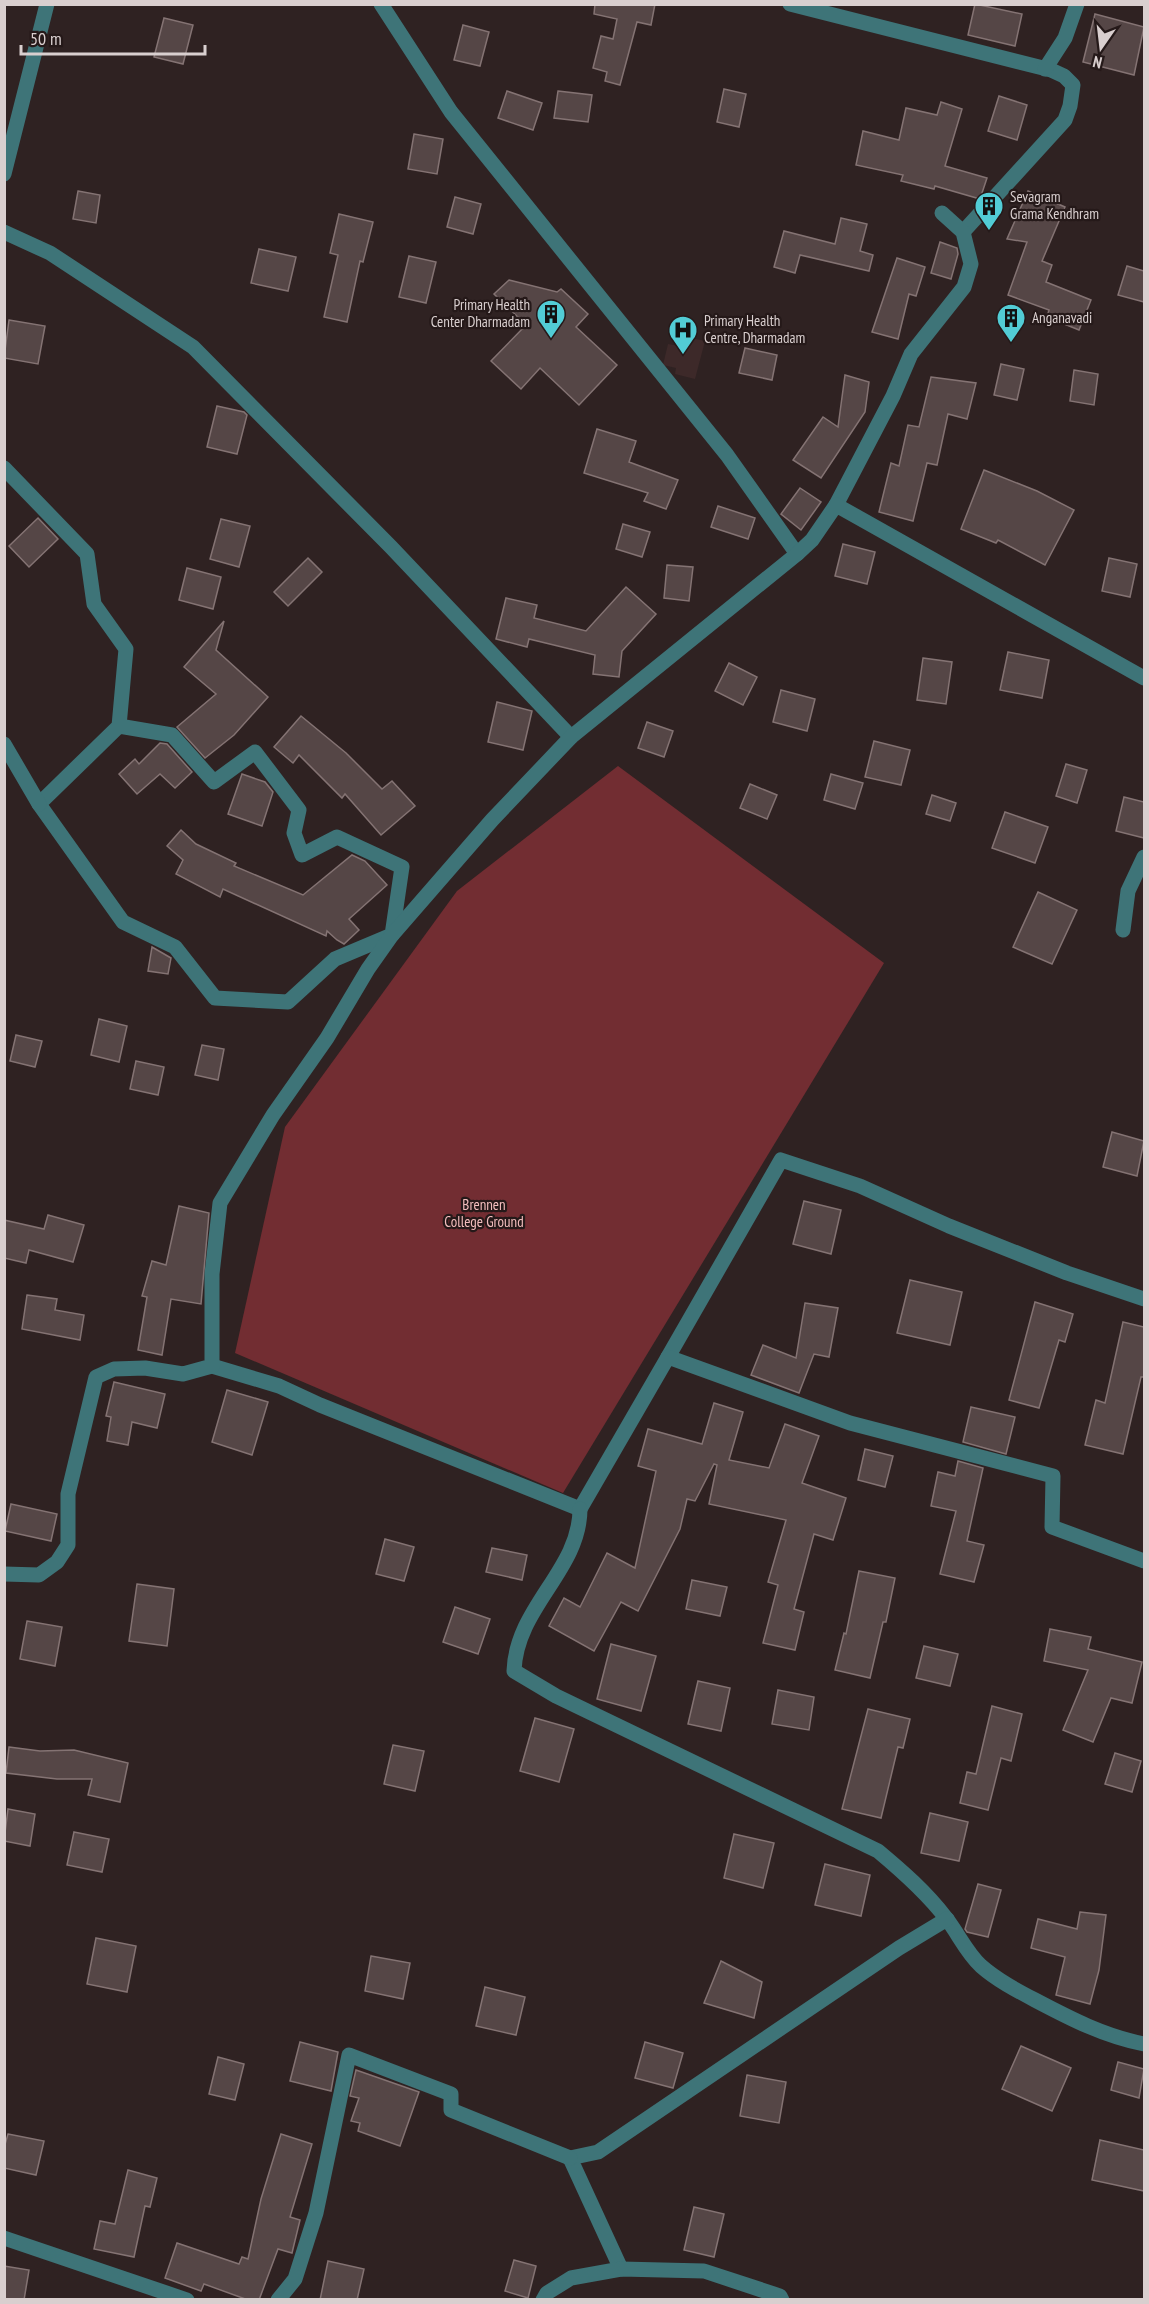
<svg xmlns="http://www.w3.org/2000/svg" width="1149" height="2304" viewBox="0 0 1149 2304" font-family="'PT Sans Narrow',sans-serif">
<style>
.built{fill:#3d2929}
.green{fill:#722d32}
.building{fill:#554646;stroke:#847373;stroke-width:1.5}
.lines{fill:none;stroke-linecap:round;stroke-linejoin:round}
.minor{stroke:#3e7478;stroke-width:15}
.labels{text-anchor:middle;stroke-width:4.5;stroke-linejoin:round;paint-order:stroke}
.poi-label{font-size:15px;fill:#d9cfcf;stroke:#251919;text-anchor:start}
.park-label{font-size:15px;fill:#f3bdbd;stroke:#251919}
</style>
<rect width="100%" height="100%" fill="#2f2222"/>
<!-- built -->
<polygon class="built" points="682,336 705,341 695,379 675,374 676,368 663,365 668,344 679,346"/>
<!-- green -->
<polygon class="green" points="618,766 884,963 563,1493 235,1353 285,1127 457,891"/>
<!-- building -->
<g class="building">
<polygon points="595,4 655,4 651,25 637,22 620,85 605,81 607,72 593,68 601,36 613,39 617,19 594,14"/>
<polygon points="975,4 1022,14 1015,46 968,35"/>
<polygon points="1095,14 1144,27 1134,75 1083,62"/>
<polygon points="164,18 193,25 183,64 154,57"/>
<polygon points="463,25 489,32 480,66 454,60"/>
<polygon points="724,89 746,94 739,127 717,122"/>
<polygon points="507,91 542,103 533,130 498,118"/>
<polygon points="558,91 592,95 588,122 554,118"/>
<polygon points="999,96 1027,105 1017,140 988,131"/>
<polygon points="941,102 962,109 945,166 987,178 980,199 935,186 934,189 901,181 903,175 856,165 863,131 899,140 906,108 937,115"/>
<polygon points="414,134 443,139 437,174 408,169"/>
<polygon points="78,191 100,195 96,223 73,219"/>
<polygon points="1028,191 1065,207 1042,261 1052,265 1046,282 1091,300 1079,330 1047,317 1049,310 1008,295 1027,242 1007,239"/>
<polygon points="455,197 481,204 473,234 447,227"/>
<polygon points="339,214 373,222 363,262 360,261 347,322 324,317 338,255 330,253"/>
<polygon points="841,218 867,224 860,251 873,255 869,271 800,255 795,273 774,267 784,231 835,244"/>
<polygon points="940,242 957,248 958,254 951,279 931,273"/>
<polygon points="259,249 296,257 288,291 251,283"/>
<polygon points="409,256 436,262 426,303 399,297"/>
<polygon points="897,258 925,267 916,296 909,294 898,339 872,332"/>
<polygon points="1127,266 1144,271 1144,302 1118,295"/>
<polygon points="509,280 557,292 561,289 588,314 576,327 617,365 579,405 540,368 521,389 491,361 526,325 494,294"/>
<polygon points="9,320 45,326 38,364 4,358"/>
<polygon points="745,348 777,355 772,380 739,373"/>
<polygon points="1001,364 1024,369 1017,400 994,395"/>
<polygon points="1074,370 1098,374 1094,405 1070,401"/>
<polygon points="845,375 869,382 865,412 821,478 793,460 823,417 838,427"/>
<polygon points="931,377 976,383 967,419 948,414 937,465 927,463 913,521 879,512 891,463 899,466 908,425 919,427"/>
<polygon points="217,406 244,412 247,415 237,454 207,447"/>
<polygon points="597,429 636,441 629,462 678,480 666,509 644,501 648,493 584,473"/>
<polygon points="984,470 1037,491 1074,510 1045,565 998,540 996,543 961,529"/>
<polygon points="800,488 821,502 801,530 781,514"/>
<polygon points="718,506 755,518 748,539 711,527"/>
<polygon points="38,518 58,539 29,567 9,546"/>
<polygon points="221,519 250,526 239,567 210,559"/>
<polygon points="623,524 650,532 642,557 616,549"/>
<polygon points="843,544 875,552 867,584 835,576"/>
<polygon points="308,558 322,572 288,606 274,592"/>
<polygon points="1109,558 1137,564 1130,597 1102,591"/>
<polygon points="667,565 693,567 689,601 664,598"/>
<polygon points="187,568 221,577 213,609 179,600"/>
<polygon points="626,587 656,614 622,651 619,677 593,674 595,655 529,639 527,647 496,639 506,598 537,605 534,618 586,631"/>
<polygon points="224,621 216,650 268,697 234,735 205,758 177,727 216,694 184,667"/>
<polygon points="1008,652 1049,660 1042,698 1000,690"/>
<polygon points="923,658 952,662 946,704 917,700"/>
<polygon points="729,663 757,677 743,705 715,691"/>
<polygon points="781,690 815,699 807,731 773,722"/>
<polygon points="497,702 532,711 523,750 488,742"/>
<polygon points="301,716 346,753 382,789 392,781 415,806 381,835 345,794 342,798 299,755 293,763 274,747"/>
<polygon points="647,722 673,731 664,757 638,748"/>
<polygon points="874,741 910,750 901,785 865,777"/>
<polygon points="160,743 167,744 192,772 175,788 160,774 137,794 119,774 135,759 139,764"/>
<polygon points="1066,764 1087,770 1077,803 1056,796"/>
<polygon points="242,774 265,782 273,792 262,826 228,814"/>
<polygon points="831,774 863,783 855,809 824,800"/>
<polygon points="750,784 777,795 767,819 740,808"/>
<polygon points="932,795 956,803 950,821 926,814"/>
<polygon points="1124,797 1144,802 1144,838 1116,831"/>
<polygon points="1005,812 1048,827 1035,863 992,848"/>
<polygon points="181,830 196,844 236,863 234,866 303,895 352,855 365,861 387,885 349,919 359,930 344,944 337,940 327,931 326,936 223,889 220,897 176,874 183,860 167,846"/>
<polygon points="1038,892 1077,910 1052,964 1013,947"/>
<polygon points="152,947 171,958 168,974 148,971"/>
<polygon points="99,1019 127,1026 119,1062 91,1055"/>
<polygon points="16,1035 42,1041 35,1067 10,1061"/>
<polygon points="202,1045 224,1049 218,1080 195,1075"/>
<polygon points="136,1061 164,1067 158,1095 130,1089"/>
<polygon points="1112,1132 1144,1141 1137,1176 1103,1167"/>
<polygon points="804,1201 841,1210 831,1254 793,1244"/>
<polygon points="179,1206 209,1213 201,1304 171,1299 162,1355 138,1350 147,1297 142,1296 152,1261 166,1265"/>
<polygon points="48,1215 84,1225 73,1262 29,1250 26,1263 4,1258 4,1220 44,1229"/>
<polygon points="910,1280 962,1292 950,1345 897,1333"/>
<polygon points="27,1295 57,1299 55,1310 84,1315 80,1340 22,1329"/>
<polygon points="1035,1302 1073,1314 1065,1342 1059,1340 1039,1408 1009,1400"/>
<polygon points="805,1303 838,1308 829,1357 814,1354 799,1393 751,1375 763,1345 796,1358"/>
<polygon points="1123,1322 1144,1327 1144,1377 1141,1377 1123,1454 1085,1445 1096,1400 1105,1403"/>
<polygon points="114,1382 165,1394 157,1428 132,1422 128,1445 107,1441 111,1417 106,1416"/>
<polygon points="227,1390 268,1402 252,1455 212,1442"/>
<polygon points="714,1403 743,1412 729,1460 769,1468 785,1424 819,1436 802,1483 846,1498 833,1540 814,1534 794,1609 804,1612 795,1650 763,1643 778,1585 768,1582 786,1520 709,1504 717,1465 714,1464 695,1501 687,1499 680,1529 638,1611 621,1602 594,1651 549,1626 564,1598 580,1607 607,1553 635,1568 656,1471 638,1466 648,1429 702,1444"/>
<polygon points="971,1407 1015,1417 1006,1454 963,1442"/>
<polygon points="865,1449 893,1456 885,1487 858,1480"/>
<polygon points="958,1461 983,1468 967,1541 984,1545 974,1582 940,1574 956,1511 931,1506 938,1472 955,1476"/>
<polygon points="11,1504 57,1514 51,1541 5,1531"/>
<polygon points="385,1539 414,1547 404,1581 376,1574"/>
<polygon points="492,1548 527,1555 522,1580 486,1572"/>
<polygon points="859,1571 895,1578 886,1622 883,1622 870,1678 835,1670 844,1633 846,1634"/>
<polygon points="692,1580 727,1587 720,1616 686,1609"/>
<polygon points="137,1584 174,1589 167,1646 129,1641"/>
<polygon points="455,1607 490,1619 478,1654 443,1642"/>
<polygon points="27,1621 62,1627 55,1666 20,1659"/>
<polygon points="1050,1629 1091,1637 1088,1649 1142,1662 1132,1703 1111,1698 1093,1742 1063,1730 1088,1670 1044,1661"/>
<polygon points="611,1644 656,1656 641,1711 597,1699"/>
<polygon points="924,1646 958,1654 950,1686 916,1678"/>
<polygon points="698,1681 730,1688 721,1731 688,1724"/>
<polygon points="778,1690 814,1697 809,1730 772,1724"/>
<polygon points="992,1706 1022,1714 1011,1761 1001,1758 988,1810 960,1803 967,1772 976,1774"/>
<polygon points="868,1709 910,1719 903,1748 898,1747 881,1818 842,1809"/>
<polygon points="535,1718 574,1729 559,1782 520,1771"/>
<polygon points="393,1745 424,1751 415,1791 384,1784"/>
<polygon points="9,1747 40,1751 74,1750 128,1763 120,1802 88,1795 92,1779 57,1779 6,1773"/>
<polygon points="1115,1753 1141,1761 1132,1792 1105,1784"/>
<polygon points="8,1809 35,1814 30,1846 4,1841"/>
<polygon points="930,1813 968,1822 959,1861 921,1853"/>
<polygon points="74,1832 109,1839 102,1872 67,1865"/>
<polygon points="734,1834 774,1843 763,1888 724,1878"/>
<polygon points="825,1864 870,1875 861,1916 815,1905"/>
<polygon points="978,1884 1001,1890 988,1937 967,1932 965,1929"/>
<polygon points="1080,1912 1106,1915 1099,1970 1090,2004 1056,1995 1065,1957 1031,1948 1038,1919 1077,1929"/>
<polygon points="96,1938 136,1946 127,1992 87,1984"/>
<polygon points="371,1956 410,1963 403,1999 365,1991"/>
<polygon points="721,1961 762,1982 754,2018 704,2003"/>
<polygon points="485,1987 525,1997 516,2035 476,2026"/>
<polygon points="300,2042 338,2052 331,2091 290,2081"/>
<polygon points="645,2042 683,2053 673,2088 635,2078"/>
<polygon points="1021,2046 1071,2068 1052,2111 1002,2089"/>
<polygon points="218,2057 244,2064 235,2100 209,2094"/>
<polygon points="1118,2062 1144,2069 1139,2098 1111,2090"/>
<polygon points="356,2070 419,2092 400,2146 358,2131 360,2123 351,2121 359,2098 350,2096"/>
<polygon points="747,2075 786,2082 779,2123 740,2116"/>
<polygon points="8,2134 44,2141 36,2175 4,2168 4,2148"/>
<polygon points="281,2134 312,2144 290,2217 300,2220 292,2253 278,2249 259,2300 248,2300 204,2284 201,2291 165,2278 177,2243 239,2264 242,2257 248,2259 261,2199"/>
<polygon points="1100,2140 1144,2150 1144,2191 1092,2180"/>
<polygon points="128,2170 157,2178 150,2207 145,2206 134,2257 94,2249 100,2221 115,2224"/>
<polygon points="694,2207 724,2214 714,2257 684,2250"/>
<polygon points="514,2260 536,2266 528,2298 505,2291"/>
<polygon points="328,2261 364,2269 357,2300 320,2300"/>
<polygon points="4,2266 29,2270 24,2300 4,2300"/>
</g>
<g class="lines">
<!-- minor -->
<g class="minor">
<polyline points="381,4 451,112 727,455 797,554"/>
<polyline points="790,4 1051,70 1064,76 1073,85 1070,106 1065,120 963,232"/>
<polyline points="1045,69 1065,38 1077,4"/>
<polyline points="4,174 47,4"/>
<polyline points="4,232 50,253 193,347 391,547 571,737"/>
<polyline points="4,468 87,554 94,604 126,649 119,726 172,735 214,782 255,752 299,810 294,833 302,855 337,837 402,867 392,935 335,959 288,1002 215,998 175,947 123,922 39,804 119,726"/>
<polyline points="836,505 893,396 911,354 964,287 971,264 963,232 942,213"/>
<polyline points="4,744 39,804"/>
<polyline points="1123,930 1128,891 1144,857"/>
<polyline points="668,1357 781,1160 860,1186 949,1226 1067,1273 1144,1299"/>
<polyline points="212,1366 279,1386 320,1405 580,1509 668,1357 850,1423 1053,1476 1052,1527 1144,1561"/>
<path d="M580 1509C580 1570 516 1607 514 1671L556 1696 878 1851C902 1871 926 1892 946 1918 958 1933 966 1952 981 1966 997 1980 1016 1990 1035 2000 1071 2019 1104 2036 1144 2044"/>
<polyline points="4,1574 39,1575 57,1562 68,1545 68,1494 96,1377 114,1369 145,1368 183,1374 212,1366 212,1274 220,1203 273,1115 327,1038 368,969 392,935 492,820 571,737 797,554 812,540 836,505 1144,678"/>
<polyline points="4,2238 187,2300"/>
<polyline points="621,2269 570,2158 598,2152 899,1948 947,1919"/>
<polyline points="278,2300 295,2279 316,2213 349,2055 451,2094 451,2110 570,2158"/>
<polyline points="543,2300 547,2293 571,2278 621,2269 704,2271 780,2296 782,2300"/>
</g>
</g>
<!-- icons -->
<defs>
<g id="building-pin" transform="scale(1.5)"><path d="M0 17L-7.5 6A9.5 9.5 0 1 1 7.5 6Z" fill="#52ccd5" stroke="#251919"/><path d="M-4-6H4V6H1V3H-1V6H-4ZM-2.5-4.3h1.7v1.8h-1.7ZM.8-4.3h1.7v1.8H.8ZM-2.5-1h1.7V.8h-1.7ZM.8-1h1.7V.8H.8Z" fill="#111"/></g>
<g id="hospital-pin" transform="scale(1.5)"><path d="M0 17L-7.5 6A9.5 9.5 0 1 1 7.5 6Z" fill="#52ccd5" stroke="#251919"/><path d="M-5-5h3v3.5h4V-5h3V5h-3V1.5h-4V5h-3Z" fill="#111"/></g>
</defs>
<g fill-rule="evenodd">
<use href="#building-pin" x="989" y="206"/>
<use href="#building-pin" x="551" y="314"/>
<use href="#building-pin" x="1011" y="318"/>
<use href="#hospital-pin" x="683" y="330"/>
</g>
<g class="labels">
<!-- poi labels -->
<g class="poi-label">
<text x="1010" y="202">Sevagram<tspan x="1010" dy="17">Grama Kendhram</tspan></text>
<text x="530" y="310" text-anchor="end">Primary Health<tspan x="530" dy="17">Center Dharmadam</tspan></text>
<text x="1032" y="323">Anganavadi</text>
<text x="704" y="326">Primary Health<tspan x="704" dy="17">Centre, Dharmadam</tspan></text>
</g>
<!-- park labels -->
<g class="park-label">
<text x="484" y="1210">Brennen<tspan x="484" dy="17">College Ground</tspan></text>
</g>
</g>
<!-- border -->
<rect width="1149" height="2304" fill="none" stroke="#d9cfcf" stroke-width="12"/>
<!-- north arrow -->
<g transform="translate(1101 48) rotate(194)" stroke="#251919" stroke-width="4.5" paint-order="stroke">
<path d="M0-4.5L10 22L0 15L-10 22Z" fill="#d9cfcf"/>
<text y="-9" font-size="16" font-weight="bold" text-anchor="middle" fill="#d9cfcf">N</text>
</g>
<!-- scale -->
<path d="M21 45v9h184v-9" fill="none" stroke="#d9cfcf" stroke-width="3"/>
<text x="30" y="45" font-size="18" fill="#d9cfcf" stroke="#251919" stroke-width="4.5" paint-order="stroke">50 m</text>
</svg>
